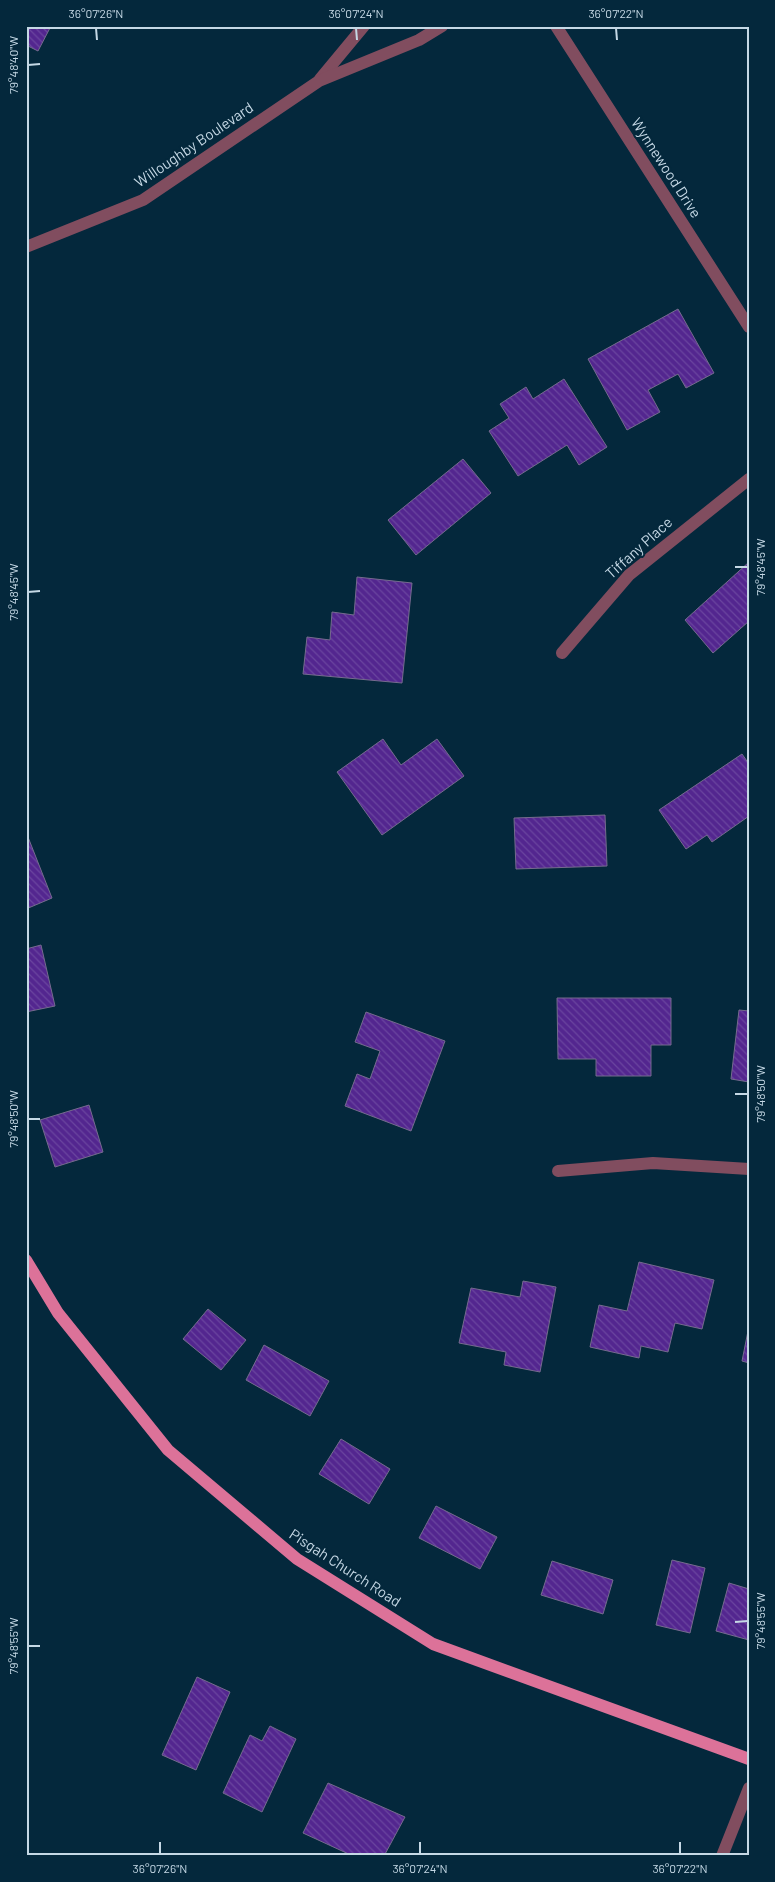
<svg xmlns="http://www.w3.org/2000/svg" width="775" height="1882" viewBox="0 0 775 1882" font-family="Barlow,sans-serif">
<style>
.building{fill:url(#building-back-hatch);stroke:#756b8e}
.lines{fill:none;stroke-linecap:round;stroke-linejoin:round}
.minor{stroke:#814d5f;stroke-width:12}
.major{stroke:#dc7299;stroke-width:12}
.ticks{fill:none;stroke:#c5d8e5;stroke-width:2}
.labels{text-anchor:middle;stroke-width:4;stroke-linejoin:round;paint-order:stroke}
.street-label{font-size:15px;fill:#c5d8e5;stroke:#04283c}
.neatline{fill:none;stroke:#c5d8e5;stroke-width:2}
.ticks-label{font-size:12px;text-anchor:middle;fill:#c5d8e5}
</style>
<defs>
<pattern id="building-back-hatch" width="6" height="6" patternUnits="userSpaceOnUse" patternTransform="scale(1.25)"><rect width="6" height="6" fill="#53268f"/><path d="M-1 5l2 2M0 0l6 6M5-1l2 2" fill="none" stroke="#6a459f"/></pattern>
</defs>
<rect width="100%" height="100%" fill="#04283c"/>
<!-- building -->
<g class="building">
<polygon points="26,26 51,26 38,51 26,45"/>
<polygon points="678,309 714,373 686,388 678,374 648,390 660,412 627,430 588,359"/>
<polygon points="564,379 607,447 579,465 567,445 518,476 489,431 509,418 500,404 526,387 533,399"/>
<polygon points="463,459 491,493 416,555 388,520"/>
<polygon points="749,562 749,621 713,653 685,620"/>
<polygon points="357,577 412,583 402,683 303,674 307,637 330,640 332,612 354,615"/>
<polygon points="383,739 401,765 437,739 464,776 382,835 337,772"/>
<polygon points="742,754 749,764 749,816 712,842 707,835 686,849 659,810"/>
<polygon points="605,815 607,866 516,869 514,818"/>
<polygon points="26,832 52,898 26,909"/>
<polygon points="41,945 55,1006 26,1012 26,949"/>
<polygon points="557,998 671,998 671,1045 651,1045 651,1076 596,1076 596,1059 558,1059"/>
<polygon points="739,1010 749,1011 749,1082 731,1079"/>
<polygon points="366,1012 445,1041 411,1131 345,1106 357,1074 370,1079 380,1051 355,1042"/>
<polygon points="89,1105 103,1152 55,1167 40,1120"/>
<polygon points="639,1262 714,1280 702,1329 675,1323 668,1352 641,1346 639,1358 590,1347 599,1305 627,1311"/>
<polygon points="523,1281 556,1287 540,1372 504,1365 506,1352 459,1343 471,1288 520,1297"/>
<polygon points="208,1309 246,1340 221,1370 183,1339"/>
<polygon points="749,1326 749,1363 742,1361"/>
<polygon points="264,1345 329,1381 310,1416 246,1380"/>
<polygon points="341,1439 390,1469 369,1504 319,1474"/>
<polygon points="436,1506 497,1537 480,1569 419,1538"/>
<polygon points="672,1560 705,1568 690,1633 656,1625"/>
<polygon points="552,1561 613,1580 603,1614 541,1595"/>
<polygon points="729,1583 749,1589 749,1640 716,1631"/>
<polygon points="197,1677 230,1692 196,1770 162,1755"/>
<polygon points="270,1726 296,1739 262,1812 223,1793 250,1735 262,1741"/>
<polygon points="328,1783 405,1817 384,1856 353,1856 303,1833"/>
</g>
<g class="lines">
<!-- minor -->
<g class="minor">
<polyline points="556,26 749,327"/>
<polyline points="320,79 364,26"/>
<polyline points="26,247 143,200 319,81 419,40 442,26"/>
<polyline points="562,653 629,575 749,479"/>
<polyline points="558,1171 653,1163 749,1169"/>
<polyline points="722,1856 749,1788"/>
</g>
<!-- major -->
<polyline class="major" points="26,1260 58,1313 168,1450 297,1559 433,1644 749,1759"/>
</g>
<!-- ticks -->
<path class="ticks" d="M96 28 97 40M356 28 357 40M616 28 617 40M28 65 40 64M735 567H748M28 592 40 591M735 1094H748M28 1119H40M735 1622 748 1621M28 1646H40M160 1842V1854M420 1842V1854M680 1842V1854"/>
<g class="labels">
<!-- street labels -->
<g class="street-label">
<text transform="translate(194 145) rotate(-34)" y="5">Willoughby Boulevard</text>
<text transform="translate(666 168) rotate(57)" y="5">Wynnewood Drive</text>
<text transform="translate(639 548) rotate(-42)" y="5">Tiffany Place</text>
<text transform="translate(345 1568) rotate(33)" y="5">Pisgah Church Road</text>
</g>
</g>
<!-- border -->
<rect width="775" height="1882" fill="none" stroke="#04283c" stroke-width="55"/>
<rect x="28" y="28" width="720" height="1826" class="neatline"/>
<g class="ticks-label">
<text x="96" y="18">36°07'26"N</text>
<text x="356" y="18">36°07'24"N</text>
<text x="616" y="18">36°07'22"N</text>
<text transform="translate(14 65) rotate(-90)" y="4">79°48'40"W</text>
<text transform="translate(761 567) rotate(-90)" y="4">79°48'45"W</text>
<text transform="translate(14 592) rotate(-90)" y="4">79°48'45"W</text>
<text transform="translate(761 1094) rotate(-90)" y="4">79°48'50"W</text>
<text transform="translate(14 1119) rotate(-90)" y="4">79°48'50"W</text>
<text transform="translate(761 1621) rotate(-90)" y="4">79°48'55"W</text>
<text transform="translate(14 1646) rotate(-90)" y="4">79°48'55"W</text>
<text x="160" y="1873">36°07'26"N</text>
<text x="420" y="1873">36°07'24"N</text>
<text x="680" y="1873">36°07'22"N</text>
</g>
</svg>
